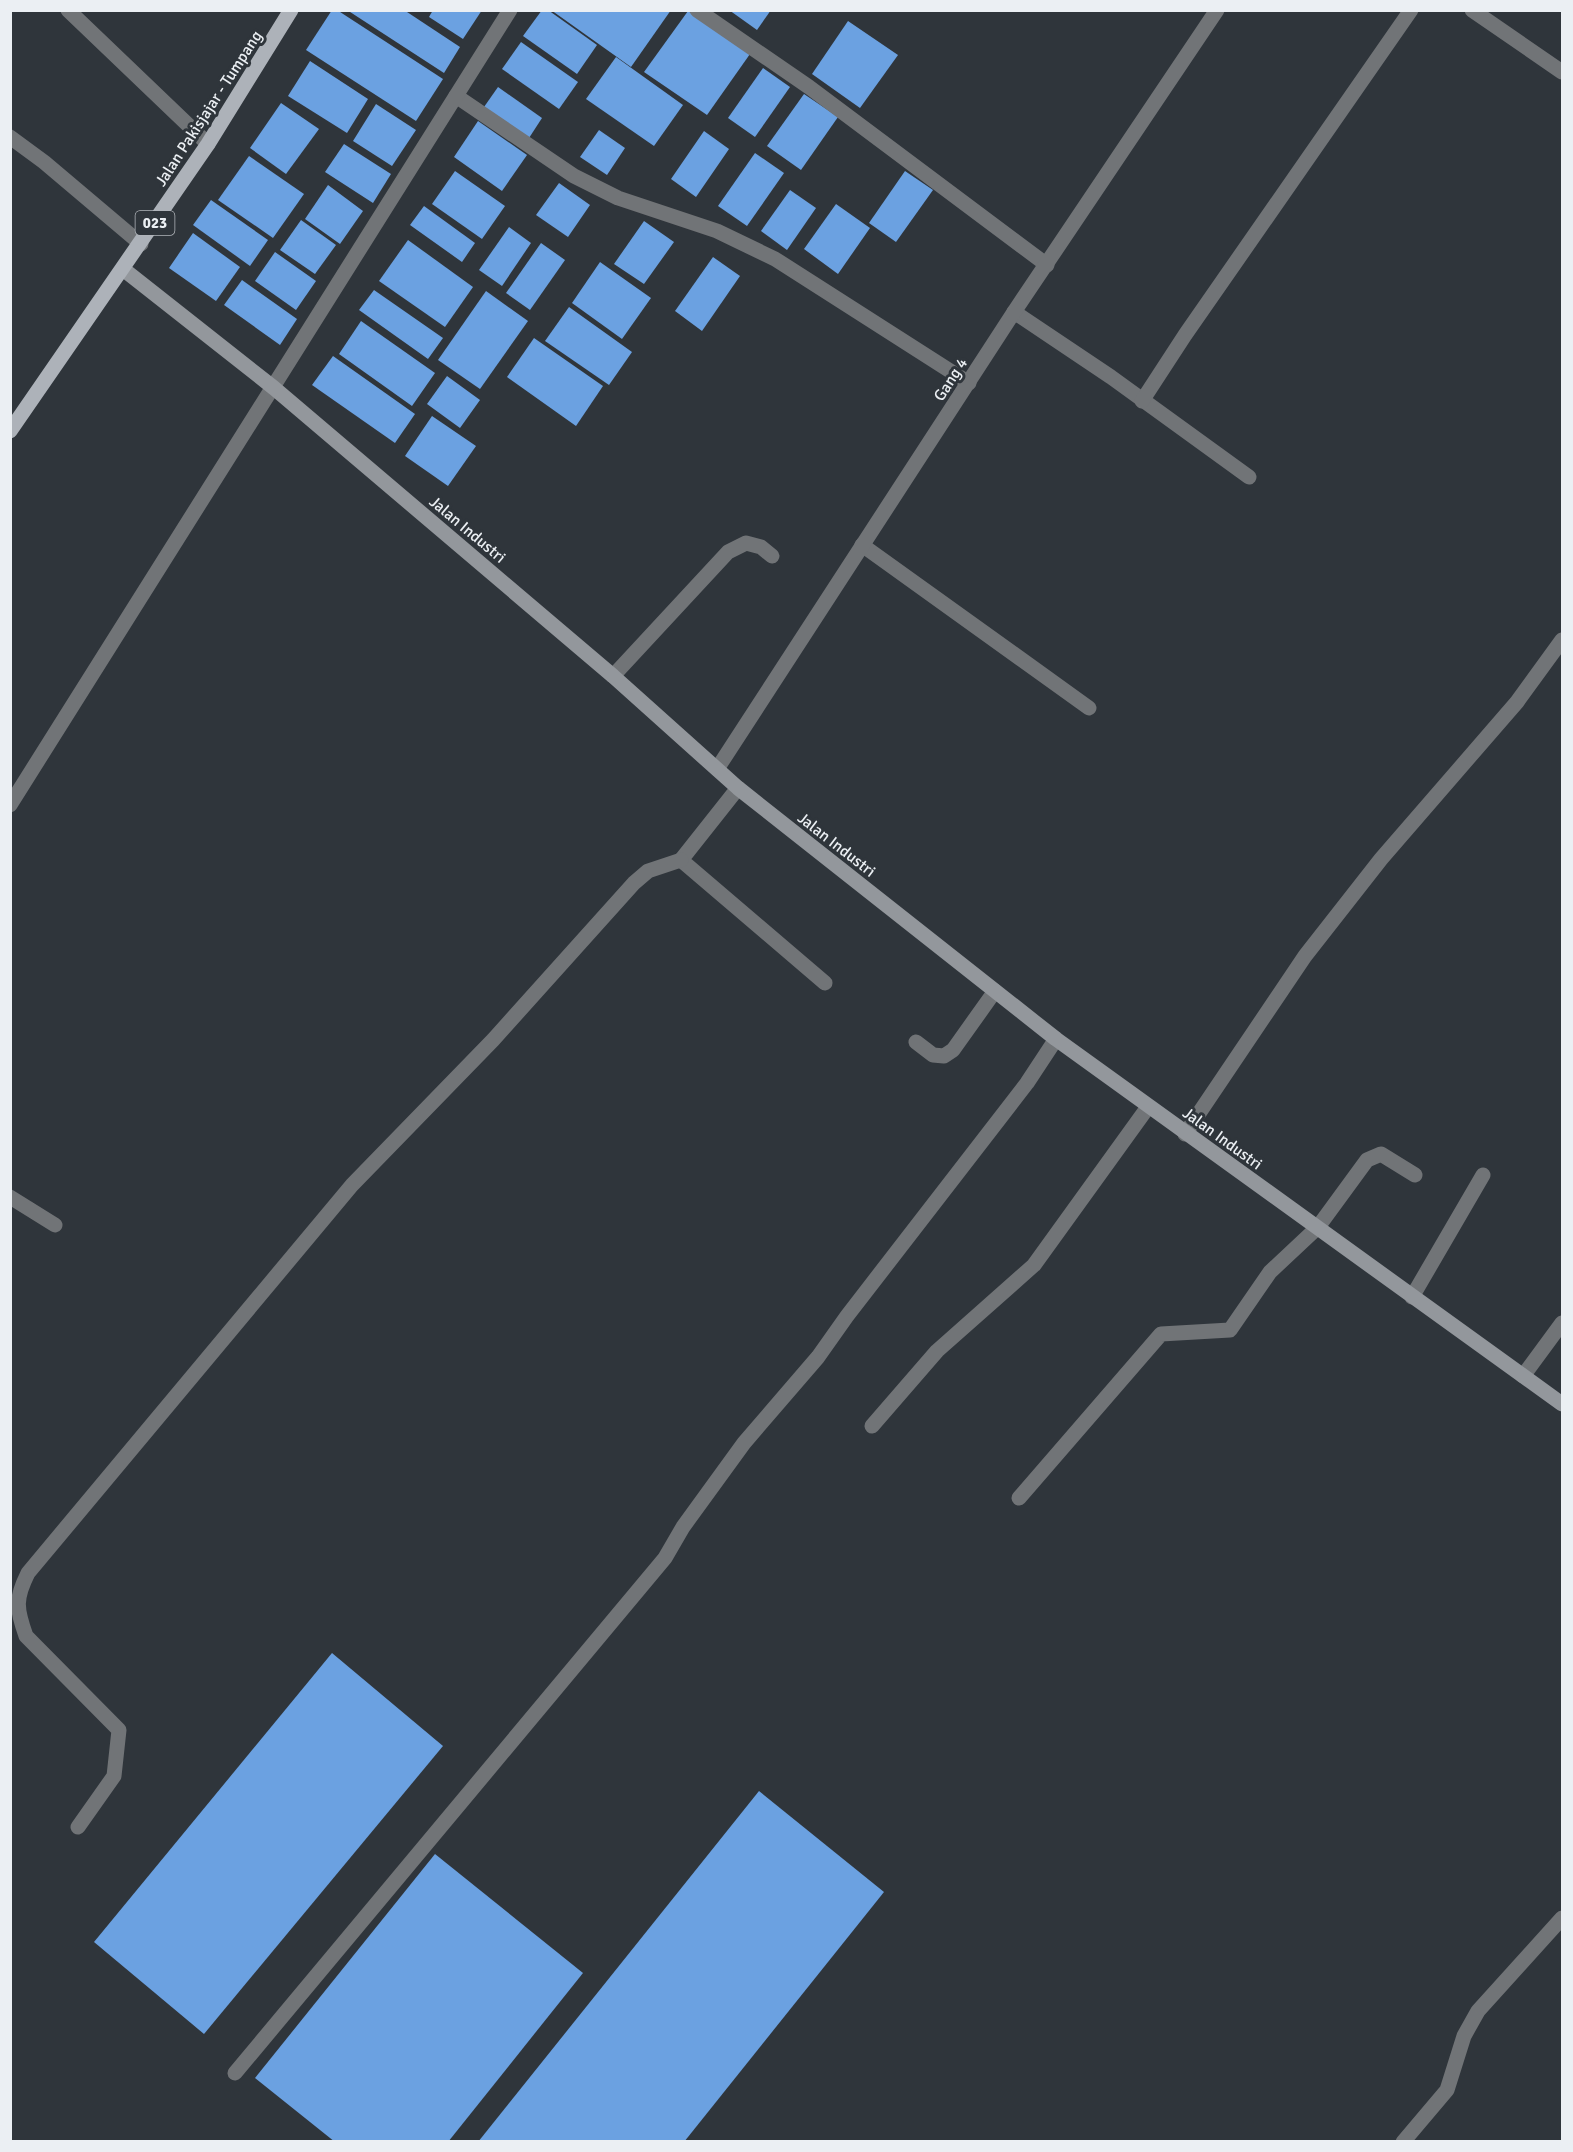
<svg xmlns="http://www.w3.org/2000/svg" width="1573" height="2152" viewBox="0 0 1573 2152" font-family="Signika,sans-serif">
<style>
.building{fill:#6ba1e1}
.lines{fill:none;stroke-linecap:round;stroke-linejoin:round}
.lane{stroke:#717477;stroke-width:15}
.street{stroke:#717477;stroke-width:15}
.secondary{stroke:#93979c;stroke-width:15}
.primary{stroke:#adb2b9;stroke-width:15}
.labels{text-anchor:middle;stroke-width:6;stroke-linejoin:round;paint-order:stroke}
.shield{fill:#2f353b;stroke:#b3b7bc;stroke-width:1.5}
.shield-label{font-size:15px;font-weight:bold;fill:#ebeff3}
.street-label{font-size:16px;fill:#ebeff3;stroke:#2f353b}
</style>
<rect width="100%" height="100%" fill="#2f353b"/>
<!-- building -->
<g class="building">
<polygon points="332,10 337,10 443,79 416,121 306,50"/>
<polygon points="347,10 404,10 460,47 444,73"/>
<polygon points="433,10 482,10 463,39 429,17"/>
<polygon points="542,10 548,10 597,45 577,74 523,36"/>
<polygon points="551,10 671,10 631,67"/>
<polygon points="729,10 771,10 757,30"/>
<polygon points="688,11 750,54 707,115 644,72"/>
<polygon points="848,21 898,55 860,108 812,74"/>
<polygon points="521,42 578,82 559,109 502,69"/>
<polygon points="616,57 683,105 654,146 586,99"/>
<polygon points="310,61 368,99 347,133 288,96"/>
<polygon points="763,68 790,87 755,137 728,118"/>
<polygon points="498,87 542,118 529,138 484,107"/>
<polygon points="804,94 838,117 801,170 767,146"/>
<polygon points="281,103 319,129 286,174 250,148"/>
<polygon points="376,104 416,130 392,166 353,141"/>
<polygon points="478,121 527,155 502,191 454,157"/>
<polygon points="599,130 625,148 607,175 580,157"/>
<polygon points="704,131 729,149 696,197 671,179"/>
<polygon points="344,144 391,174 373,203 325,172"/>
<polygon points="755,153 784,173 747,226 718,206"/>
<polygon points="249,156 304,194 273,238 218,200"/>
<polygon points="455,171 505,206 482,239 432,204"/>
<polygon points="905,171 933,190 896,242 869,223"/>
<polygon points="559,183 590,205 568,237 536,215"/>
<polygon points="328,185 363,211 340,244 305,219"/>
<polygon points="790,190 816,208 787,250 761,231"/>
<polygon points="211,200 268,240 250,266 193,225"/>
<polygon points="836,204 870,228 838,274 804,249"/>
<polygon points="424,206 475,243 462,262 410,225"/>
<polygon points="301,220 336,245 315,274 280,250"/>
<polygon points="644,221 674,242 644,284 614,264"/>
<polygon points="509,227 531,243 502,286 479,270"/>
<polygon points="193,233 240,267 216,301 169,268"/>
<polygon points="408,240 473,287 445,327 379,281"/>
<polygon points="541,243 565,260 530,310 506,293"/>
<polygon points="275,252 316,281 296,310 255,281"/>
<polygon points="713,257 740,276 702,331 675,311"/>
<polygon points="600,262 651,298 622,339 572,303"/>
<polygon points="242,280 297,319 280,345 224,305"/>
<polygon points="374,290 443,338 428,359 359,310"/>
<polygon points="486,291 528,321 480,389 438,360"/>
<polygon points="569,307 632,352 609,385 545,341"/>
<polygon points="361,321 435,373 412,406 339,354"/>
<polygon points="534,338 603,386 576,426 507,377"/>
<polygon points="333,356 415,414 395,443 312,385"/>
<polygon points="447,376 480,400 460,428 427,404"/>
<polygon points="432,416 476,446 448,486 405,456"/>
<polygon points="332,1653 443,1746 204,2034 94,1942"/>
<polygon points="759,1791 884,1892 684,2142 478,2142"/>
<polygon points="435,1854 583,1973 448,2142 335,2142 255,2078"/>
</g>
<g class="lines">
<!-- lane -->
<g class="lane">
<polyline points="613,676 728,552 746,543 761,547 772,556"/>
<polyline points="738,788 681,860 825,983"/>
<polyline points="916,1042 933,1055 944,1056 953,1050 995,991"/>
<polyline points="1185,1134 1305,956 1381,859 1517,702 1562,640"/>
<polyline points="1412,1297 1483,1175"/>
<polyline points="1523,1376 1562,1323"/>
<polyline points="872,1426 937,1351 1034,1265 1148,1107"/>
<polyline points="1019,1498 1161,1334 1230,1330 1270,1272 1318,1227 1367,1160 1381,1154 1415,1175"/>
<path d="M78 1827 114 1776 119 1730 26 1636C16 1608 15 1599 28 1573L352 1185 493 1040 634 883 648 871 681 860"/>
<polyline points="235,2073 665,1558 683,1527 744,1443 818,1357 847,1316 1027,1083 1056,1039"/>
<polyline points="1403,2142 1447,2090 1464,2036 1478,2011 1562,1918"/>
</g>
<!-- street -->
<g class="street">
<polyline points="68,10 208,144"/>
<polyline points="697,10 809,87 1047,265"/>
<polyline points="1472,10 1562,72"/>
<polyline points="456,96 574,176 618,198 717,231 775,259 969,383"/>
<polyline points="10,137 44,162 141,244"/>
<polyline points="1014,312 1111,377 1249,477"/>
<polyline points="1142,401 1185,335 1411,10"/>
<polyline points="862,545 1089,708"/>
<polyline points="717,769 1014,312 1217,10"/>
<polyline points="10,805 510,10"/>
<polyline points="10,1197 55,1225"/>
</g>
<!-- secondary -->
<polyline class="secondary" points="123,269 274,388 613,676 738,788 1056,1039 1562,1404"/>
<!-- primary -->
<polyline class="primary" points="10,431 208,144 291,10"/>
</g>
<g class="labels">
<!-- shield labels -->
<rect class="shield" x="135.5" y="211" width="39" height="24" rx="4.5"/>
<g class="shield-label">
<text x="155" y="228">023</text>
</g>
<!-- street labels -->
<g class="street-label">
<text transform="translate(208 108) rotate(-57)" y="6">Jalan Pakisjajar - Tumpang</text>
<text transform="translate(950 379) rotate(-57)" y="6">Gang 4</text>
<text transform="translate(468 529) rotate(40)" y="6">Jalan Industri</text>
<text transform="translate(837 844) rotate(38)" y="6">Jalan Industri</text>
<text transform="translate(1223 1138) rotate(36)" y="6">Jalan Industri</text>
</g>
</g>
<!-- border -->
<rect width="1573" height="2152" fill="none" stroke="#ebeff3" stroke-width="24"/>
</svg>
